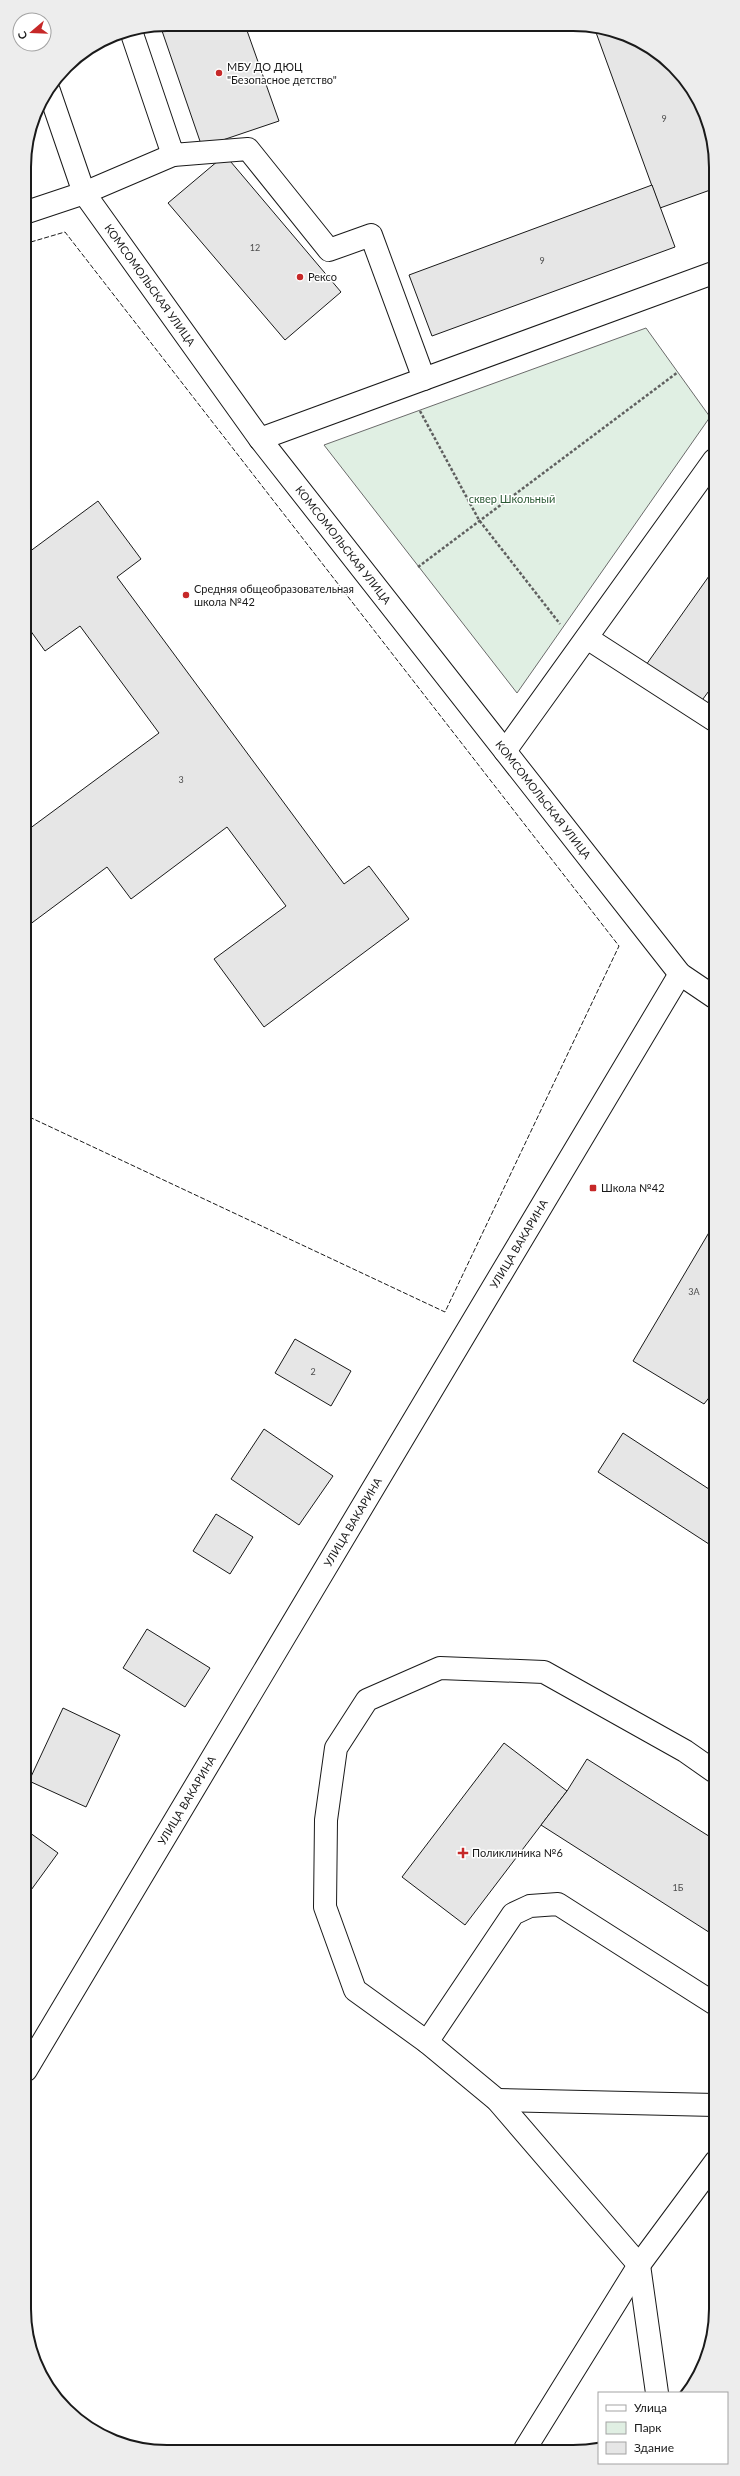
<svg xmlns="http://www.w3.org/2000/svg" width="740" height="2476" viewBox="0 0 740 2476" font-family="Lato,sans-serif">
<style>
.green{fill:#e0efe3;stroke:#6a6a6a}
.building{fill:#e6e6e6;stroke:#1a1a1a}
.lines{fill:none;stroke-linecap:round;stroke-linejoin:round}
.minor-casing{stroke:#1a1a1a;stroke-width:24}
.path{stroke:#5f5f5f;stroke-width:2.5;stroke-dasharray:3 2;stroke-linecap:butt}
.minor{stroke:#fff;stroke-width:22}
.fence{stroke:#1a1a1a;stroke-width:1;stroke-dasharray:5 2;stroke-linecap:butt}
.poi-dot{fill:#c62828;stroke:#fff;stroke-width:1.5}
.labels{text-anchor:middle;stroke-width:3;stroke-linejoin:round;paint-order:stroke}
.number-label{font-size:9px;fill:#4d4d4d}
.poi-label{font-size:11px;fill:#1a1a1a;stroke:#fff;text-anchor:start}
.street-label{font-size:11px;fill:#1a1a1a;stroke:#fff}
.park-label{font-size:11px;fill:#2b5a34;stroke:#fff}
.rim{fill:none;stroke:#1a1a1a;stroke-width:2}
</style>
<rect width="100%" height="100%" fill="#fff"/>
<!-- green -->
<polygon class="green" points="646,328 710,417 517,693 324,445"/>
<!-- building -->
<g class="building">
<polygon points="167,24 245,25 279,121 202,147 160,25"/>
<polygon points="594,27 601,27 644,43 674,66 689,86 713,153 713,189 660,208"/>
<polygon points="225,155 341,292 285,340 168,203"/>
<polygon points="652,185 675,247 432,336 409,275"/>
<polygon points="98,501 141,559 117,577 344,884 369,866 409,919 264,1027 214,959 286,906 227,827 131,899 107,867 25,928 25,832 159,733 80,626 45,651 25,623 25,555"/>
<polygon points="714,569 714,684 700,703 646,665"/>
<polygon points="714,1224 715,1390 704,1404 633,1361"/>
<polygon points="295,1339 351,1371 331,1406 275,1373"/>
<polygon points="264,1429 333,1476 299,1525 231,1479"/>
<polygon points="623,1433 715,1493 715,1548 598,1472"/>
<polygon points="216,1514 253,1537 230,1574 193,1551"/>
<polygon points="147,1629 210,1668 185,1707 123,1668"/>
<polygon points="63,1708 120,1735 86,1807 29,1781"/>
<polygon points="504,1743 567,1791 465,1925 402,1877"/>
<polygon points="587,1759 715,1840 715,1936 541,1825 567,1791"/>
<polygon points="26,1830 58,1853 26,1897"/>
</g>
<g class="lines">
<!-- minor casing -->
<g class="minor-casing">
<g id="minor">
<polyline points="131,31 173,155 248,149 329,250 371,235 424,379"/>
<path id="s1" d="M49 91 84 193 260 439 680 974 714 997"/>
<polyline points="24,213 84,193 173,155"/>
<polyline points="260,439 713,273"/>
<polyline points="587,638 714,720"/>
<polyline points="505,751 714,460"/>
<polyline points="427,2042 513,1914 530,1906 558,1904 715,2004"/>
<path id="s2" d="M26 2070 680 974"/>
<polyline points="497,2100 715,2105"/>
<polyline points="657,2393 639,2265 497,2100 427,2042 355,1990 325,1907 326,1820 336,1748 367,1700 440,1668 544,1672 685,1751 715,1772"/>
<polyline points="525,2449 639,2265 716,2161"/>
</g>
</g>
<!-- path -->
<g class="path">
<polyline points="420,411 479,520 560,624"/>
<polyline points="418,567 678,372"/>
</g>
<!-- minor -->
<use href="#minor" class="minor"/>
<!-- fence -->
<polyline class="fence" points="24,244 65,232 619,946 445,1312 25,1115"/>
</g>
<!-- markers -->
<g class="poi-dot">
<circle cx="219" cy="73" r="4"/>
<circle cx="300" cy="277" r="4"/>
<circle cx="186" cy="595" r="4"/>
<rect x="589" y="1184" width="8" height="8" rx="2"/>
<path d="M461 1847h4v4h4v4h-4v4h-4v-4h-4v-4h4z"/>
</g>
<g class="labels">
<!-- number labels -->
<g class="number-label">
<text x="664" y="122">9</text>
<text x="255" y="251">12</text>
<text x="542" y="264">9</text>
<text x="181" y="783">3</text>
<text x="694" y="1295">3А</text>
<text x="313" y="1375">2</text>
<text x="678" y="1891">1Б</text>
</g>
<!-- poi labels -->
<g class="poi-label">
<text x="227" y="71">МБУ ДО ДЮЦ<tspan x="227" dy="13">"Безопасное детство"</tspan></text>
<text x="308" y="281">Рексо</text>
<text x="194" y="593">Средняя общеобразовательная<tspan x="194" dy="13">школа №42</tspan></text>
<text x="601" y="1192">Школа №42</text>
<text x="472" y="1857">Поликлиника №6</text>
</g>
<!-- street labels -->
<g class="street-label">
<text dy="4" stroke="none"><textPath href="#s1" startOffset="221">КОМСОМОЛЬСКАЯ УЛИЦА</textPath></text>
<text dy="4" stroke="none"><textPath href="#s1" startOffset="545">КОМСОМОЛЬСКАЯ УЛИЦА</textPath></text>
<text dy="4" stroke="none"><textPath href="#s1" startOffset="869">КОМСОМОЛЬСКАЯ УЛИЦА</textPath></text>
<text dy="4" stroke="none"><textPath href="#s2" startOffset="962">УЛИЦА ВАКАРИНА</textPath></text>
<text dy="4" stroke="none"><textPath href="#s2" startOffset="638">УЛИЦА ВАКАРИНА</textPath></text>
<text dy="4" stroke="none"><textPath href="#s2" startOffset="314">УЛИЦА ВАКАРИНА</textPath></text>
</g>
<!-- park labels -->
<g class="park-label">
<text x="512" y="503">сквер Школьный</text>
</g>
</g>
<!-- crop -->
<path d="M0 0H740V2476H0ZM167 31H573A136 136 0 0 1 709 167V2309A136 136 0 0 1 573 2445H167A136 136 0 0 1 31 2309V167A136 136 0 0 1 167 31Z" fill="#ededed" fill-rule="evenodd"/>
<path class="rim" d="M167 31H573A136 136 0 0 1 709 167V2309A136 136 0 0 1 573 2445H167A136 136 0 0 1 31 2309V167A136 136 0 0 1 167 31Z"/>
<!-- legend -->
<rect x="598" y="2392" width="130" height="72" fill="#ffffff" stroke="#a3a3a3"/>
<rect x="606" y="2405" width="20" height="6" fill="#ffffff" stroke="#a3a3a3"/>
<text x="634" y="2412" font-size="12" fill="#1a1a1a">Улица</text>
<rect x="606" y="2422" width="20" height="12" fill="#e0efe3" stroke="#a3a3a3"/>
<text x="634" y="2432" font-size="12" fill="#1a1a1a">Парк</text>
<rect x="606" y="2442" width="20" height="12" fill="#e6e6e6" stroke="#a3a3a3"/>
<text x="634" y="2452" font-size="12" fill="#1a1a1a">Здание</text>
<!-- north arrow -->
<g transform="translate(32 32) rotate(251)"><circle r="19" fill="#ffffff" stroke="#a3a3a3"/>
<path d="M0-3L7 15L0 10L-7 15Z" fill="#c62828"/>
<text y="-6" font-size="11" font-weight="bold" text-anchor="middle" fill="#1a1a1a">С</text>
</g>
</svg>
